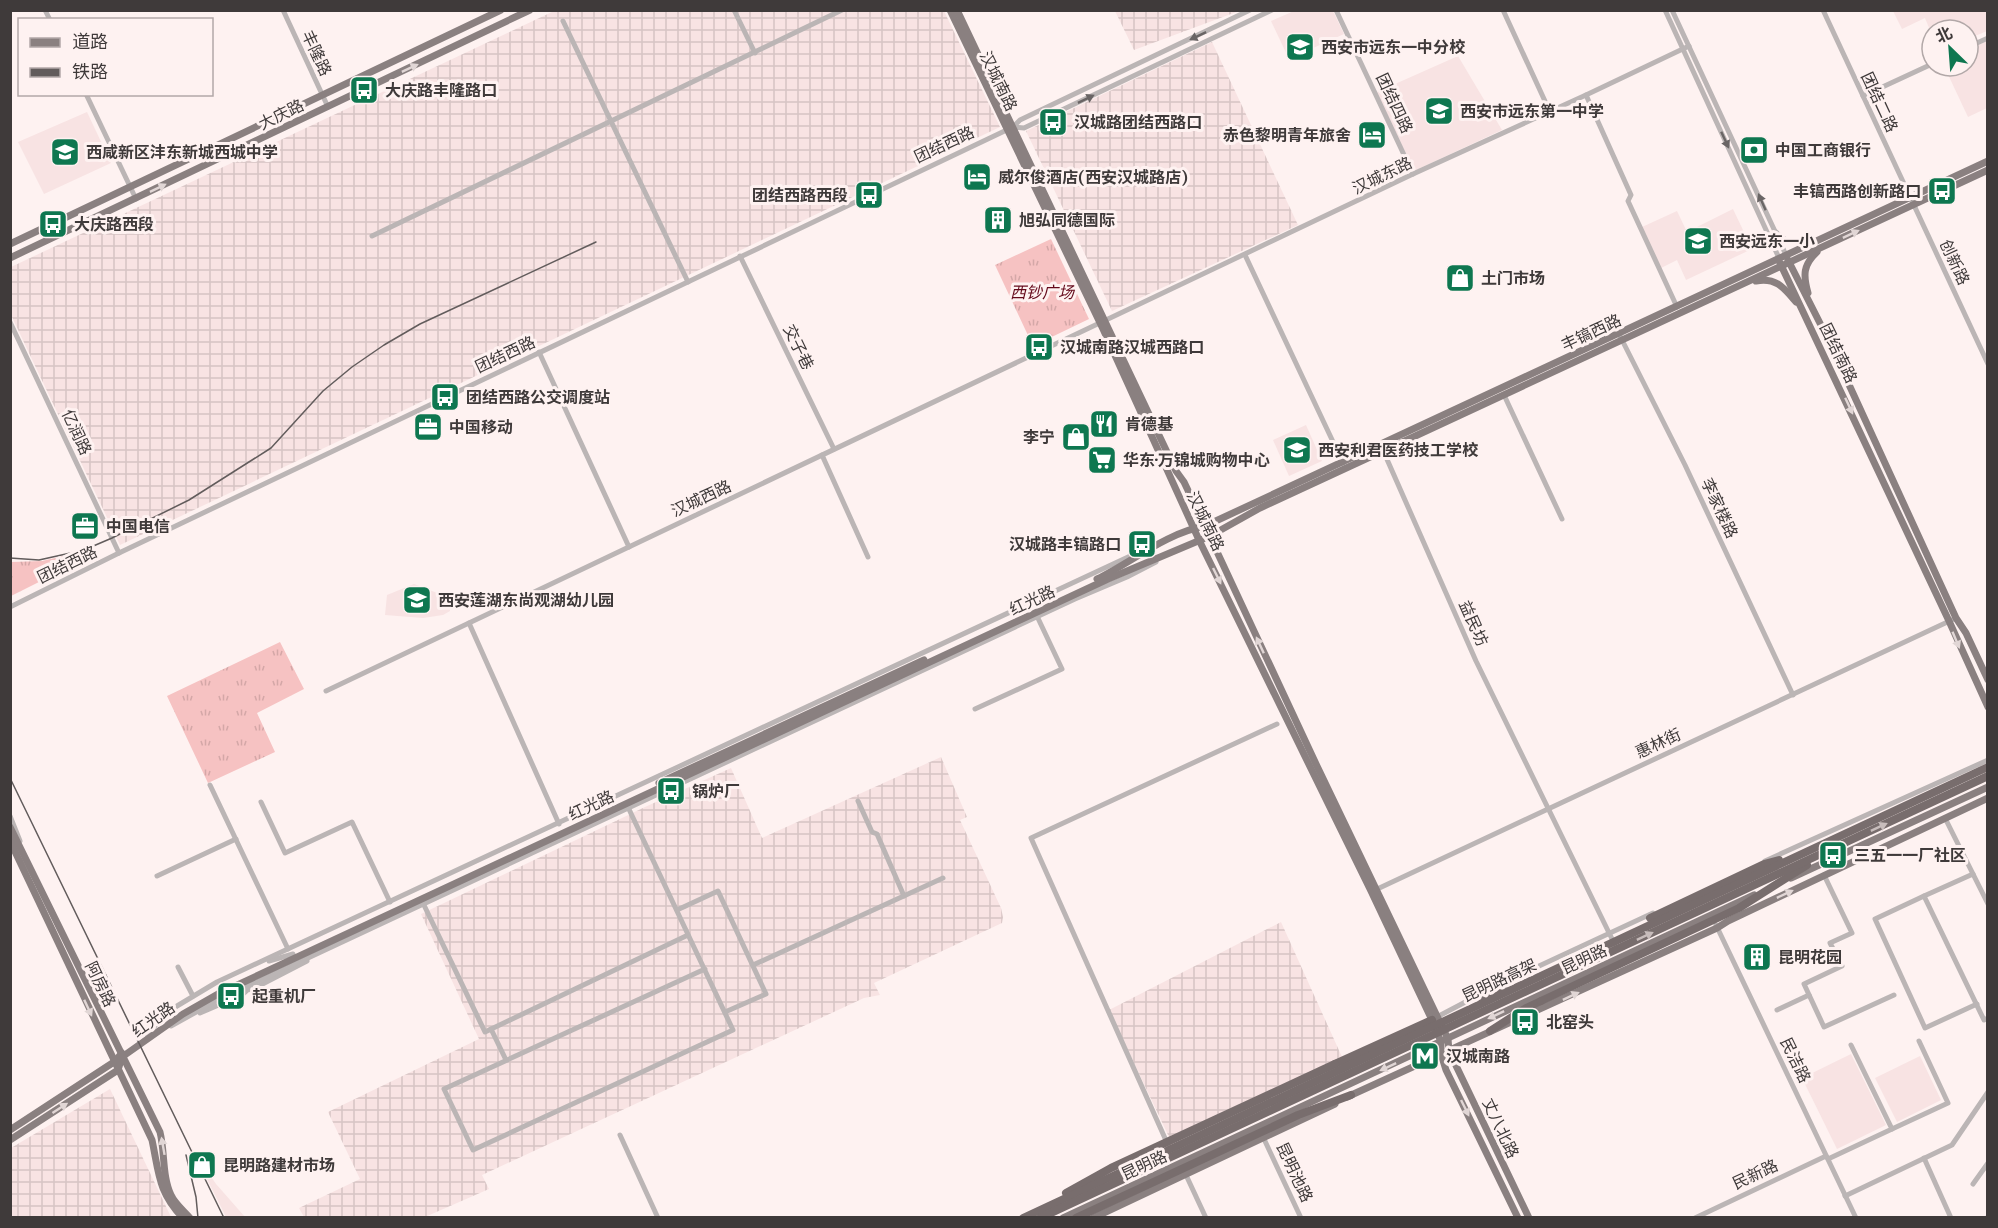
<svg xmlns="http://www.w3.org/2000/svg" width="1998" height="1228" viewBox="0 0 1998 1228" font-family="Merriweather,'Noto Sans SC',serif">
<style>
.built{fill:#f8e3e3}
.industrial{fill:url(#industrial-grid)}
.grass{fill:url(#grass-tufts)}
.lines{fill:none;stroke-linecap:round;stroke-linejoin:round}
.minor{stroke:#bbb5b5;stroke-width:5}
.major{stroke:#8a8080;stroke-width:7}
.highway{stroke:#786d6d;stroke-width:8}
.rail{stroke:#625c5c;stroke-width:1.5}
.highway-bridge{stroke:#786d6d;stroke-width:8}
.oneway{fill:#6a6565}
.oneway2{fill:#e1d6d5}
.oneway3{fill:#c8bdbc}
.labels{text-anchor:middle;stroke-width:6;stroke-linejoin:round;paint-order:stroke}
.poi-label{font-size:16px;font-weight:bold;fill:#3f3a3a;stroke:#fef2f1;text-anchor:start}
.street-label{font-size:16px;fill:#3f3a3a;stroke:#fef2f1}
.park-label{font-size:16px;font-style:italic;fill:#64091b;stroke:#fef2f1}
</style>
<defs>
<pattern id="industrial-grid" width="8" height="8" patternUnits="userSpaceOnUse" patternTransform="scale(1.5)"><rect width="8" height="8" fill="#f8e3e3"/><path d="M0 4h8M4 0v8" fill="none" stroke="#d6c4c4"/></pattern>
<pattern id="grass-tufts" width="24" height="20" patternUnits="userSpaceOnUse" patternTransform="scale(1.5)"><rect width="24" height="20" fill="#f6c2c2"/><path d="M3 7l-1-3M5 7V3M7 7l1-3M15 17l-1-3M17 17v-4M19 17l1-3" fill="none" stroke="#d4a7a7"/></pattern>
</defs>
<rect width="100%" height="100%" fill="#fef2f1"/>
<!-- built -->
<g class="built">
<polygon points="1294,11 1333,11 1344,34 1289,59 1271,21"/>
<polygon points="1893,11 1987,11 1987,31 1968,39 1968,30 1932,30 1932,35 1925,18 1902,29"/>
<polygon points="1987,41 1987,108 1968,117 1944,66 1968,66 1968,50"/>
<polygon points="1458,56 1502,130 1414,171 1377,92"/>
<polygon points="87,112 111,163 44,194 18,142"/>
<polygon points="1733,209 1752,249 1686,280 1677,260 1661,268 1642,227 1677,211 1687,232"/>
<polygon points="1306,425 1322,461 1289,476 1273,440"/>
<polygon points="414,584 445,596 450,603 450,611 443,615 423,618 385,615 387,595"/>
<polygon points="1851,1054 1886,1125 1837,1149 1802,1078"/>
<polygon points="1920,1056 1941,1100 1897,1122 1875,1078"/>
<polygon points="191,1147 216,1184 245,1217 226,1217"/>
</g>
<!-- industrial -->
<g class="industrial">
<polygon points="554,11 944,11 1000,127 120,545 11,315 11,267"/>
<polygon points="1115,11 1239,11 1134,50"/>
<polygon points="1212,42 1298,225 1112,311 1026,131"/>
<polygon points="941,757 967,817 960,820 1001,908 1003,917 1002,923 874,983 880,995 864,998 482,1175 489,1189 425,1217 304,1217 299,1208 360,1179 328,1112 479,1039 421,914 645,807 731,768 762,838"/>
<polygon points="1281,922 1342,1057 1169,1137 1109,1010"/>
<polygon points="110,1089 171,1217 11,1217 11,1148"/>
</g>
<!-- grass -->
<g class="grass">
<polygon points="1051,239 1089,319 1033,346 995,265"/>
<polygon points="81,552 85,559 11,596 11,562 42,561"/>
<polygon points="280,642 304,689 257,713 275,752 208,783 167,696"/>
</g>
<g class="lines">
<!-- minor -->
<g class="minor">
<polyline points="45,10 50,20"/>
<polyline points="283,10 328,107"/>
<polyline points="734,10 755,53"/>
<polyline points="1336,10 1413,174"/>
<polyline points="1503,10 1550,112"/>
<polyline points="1665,10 1779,258"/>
<polyline points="1672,10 1786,255"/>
<polyline points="1823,10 1988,364"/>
<polyline points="563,21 688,282"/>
<polyline points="1968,47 1988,38"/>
<polyline points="86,94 136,199"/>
<polyline points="1586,95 1631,195 1628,201 1677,307"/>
<polyline points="1863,96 1932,64"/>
<polyline points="1013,127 1024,128 1272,10"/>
<path d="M1776 232C1786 243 1797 244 1811 242"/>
<polyline points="372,236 842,10"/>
<polyline points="1245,255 1343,463"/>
<polyline points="740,256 834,449"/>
<polyline points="10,322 119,553"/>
<polyline points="1619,334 1685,465 1793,695"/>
<polyline points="539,352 629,547"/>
<polyline points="1504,395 1562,519"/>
<polyline points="1382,448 1476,661 1615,945"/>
<polyline points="822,455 868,557"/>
<polyline points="10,607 119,553 1013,127 1020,120 1250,10"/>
<polyline points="469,623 559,824"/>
<polyline points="326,691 1413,174 1586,95 1689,46"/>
<polyline points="975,709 1062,669 1036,614"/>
<polyline points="210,785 288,949"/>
<polyline points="858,801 872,832 877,834 904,896"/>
<polyline points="261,802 285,853 352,822 390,902"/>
<path d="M627 805C662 880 698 955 733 1030L473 1150 444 1089 705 969"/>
<polyline points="10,816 20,841"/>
<polyline points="1945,818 1988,904"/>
<polyline points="1765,861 1988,760"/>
<polyline points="1973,874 1924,896 1984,1020 1988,1018"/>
<polyline points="1824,875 1852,933 1830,943 1842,966 1804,984 1824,1027 1894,995"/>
<polyline points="157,876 236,839"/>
<polyline points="1373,891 1956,618"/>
<polyline points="1924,896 1875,919 1925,1028 1977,1004"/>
<polyline points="422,901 485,1032 688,935"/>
<polyline points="677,910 718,891 766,994 725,1012"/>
<polyline points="1716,925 1856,1218"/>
<polyline points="269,961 293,954"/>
<polyline points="753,965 943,878"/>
<polyline points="178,967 193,996"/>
<polyline points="251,990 307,961"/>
<polyline points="1777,1010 1809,995"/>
<polyline points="200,1013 242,995 252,986"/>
<polyline points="1435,1018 1492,988 1653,913"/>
<polyline points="171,1026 218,1000 1075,599 1127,577 1156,562"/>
<polyline points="491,1029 506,1060"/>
<polyline points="146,1034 177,1006 217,982 1141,551"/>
<polyline points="1892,1129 1948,1103 1919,1041"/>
<polyline points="620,1135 658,1218"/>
<polyline points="1264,1139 1301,1218"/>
<polyline points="1168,1145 1031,838 1277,724"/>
<polyline points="1924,1158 1951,1218"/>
<polyline points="1828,1159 1892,1129 1851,1045"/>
<polyline points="1186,1175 1206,1218"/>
<polyline points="1973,1184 1988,1163"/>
<polyline points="1845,1196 1952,1145 1988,1092"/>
<polyline points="1695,1218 1826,1156"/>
<polyline points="1987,1218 1988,1217"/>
</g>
<!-- major -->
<g class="major">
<polyline points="950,10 1103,329 1199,540 1371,891 1432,1020 1441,1042 1441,1054 1446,1070 1518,1218"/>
<polyline points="957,10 1176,471 1184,482 1205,526 1316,764 1448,1039 1449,1051 1529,1218"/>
<polyline points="10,244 501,10"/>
<polyline points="10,258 530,10"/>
<polyline points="1788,260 1829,341 1956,618 1966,633 1988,680"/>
<polyline points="1780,263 1949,621 1988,707"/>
<path d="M1756 281C1776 277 1784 288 1796 302"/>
<path d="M1808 293C1803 275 1803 265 1817 252"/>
<path d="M1097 579C1132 562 1166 533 1205 526L1988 161"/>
<polyline points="659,783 924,660"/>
<path d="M10 827 160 1132C165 1152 162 1176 171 1195 175 1204 183 1210 190 1218"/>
<path d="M10 841 152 1140C159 1173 158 1192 183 1218"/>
<polyline points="1791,878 1988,787"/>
<polyline points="1347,1097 1717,928 1728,921 1988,798"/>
<polyline points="10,1130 114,1062 122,1053"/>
<polyline points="10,1140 118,1070 122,1057 183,1014 218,994 1108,579 1210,536 1260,508 1383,451 1988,170"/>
<polyline points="1063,1218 1754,895"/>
<polyline points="1093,1218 1335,1104"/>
</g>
<!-- highway -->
<g class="highway">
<polyline points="1480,997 1505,988"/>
<polyline points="1490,1031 1526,1008 1541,1001"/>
<polyline points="1335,1064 1432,1020"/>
<polyline points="1076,1218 1298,1115 1351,1095"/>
</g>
<!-- rail -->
<g class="rail">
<polyline points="10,558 39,560 84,550 112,538 189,500 271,448 323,391 352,367 384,345 420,324 596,242"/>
<polyline points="10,778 224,1218"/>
<polyline points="186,1155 196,1197 198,1218"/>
</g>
<!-- highway-bridge -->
<g class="highway-bridge">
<polyline points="1650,918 1764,864 1779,860"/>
<polyline points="1541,1001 1739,908 1807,865"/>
<polyline points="1066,1193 1111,1168 1335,1064"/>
<polyline points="1023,1218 1988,767"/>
<polyline points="1040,1218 1988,776"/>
</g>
</g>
<!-- one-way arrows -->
<defs><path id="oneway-solid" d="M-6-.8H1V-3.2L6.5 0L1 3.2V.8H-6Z" transform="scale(1.5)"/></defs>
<g class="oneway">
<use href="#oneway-solid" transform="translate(1198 36) rotate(155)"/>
<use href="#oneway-solid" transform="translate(1086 99) rotate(-26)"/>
<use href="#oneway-solid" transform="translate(1725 140) rotate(65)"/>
<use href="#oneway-solid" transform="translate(1762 202) rotate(-114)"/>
</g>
<g class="oneway2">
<use href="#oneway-solid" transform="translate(410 68) rotate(-25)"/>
<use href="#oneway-solid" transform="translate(158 188) rotate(-26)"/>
<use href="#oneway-solid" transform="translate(1851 234) rotate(-25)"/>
<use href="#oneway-solid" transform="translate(1849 406) rotate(65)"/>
<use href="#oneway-solid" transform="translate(1217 576) rotate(64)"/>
<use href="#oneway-solid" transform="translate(1956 640) rotate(67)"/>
<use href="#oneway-solid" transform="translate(1260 645) rotate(-115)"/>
<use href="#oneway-solid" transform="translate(1785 894) rotate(-25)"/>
<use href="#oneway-solid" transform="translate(1571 996) rotate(-25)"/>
<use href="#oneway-solid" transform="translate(88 1008) rotate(65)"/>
<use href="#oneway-solid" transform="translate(1496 1015) rotate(155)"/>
<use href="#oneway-solid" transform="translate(1388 1067) rotate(155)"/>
<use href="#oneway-solid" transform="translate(60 1108) rotate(-33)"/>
<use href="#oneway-solid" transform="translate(1465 1108) rotate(64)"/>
<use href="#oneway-solid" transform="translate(163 1146) rotate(-100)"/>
</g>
<g class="oneway3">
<use href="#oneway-solid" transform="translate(1879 827) rotate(-25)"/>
<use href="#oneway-solid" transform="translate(1645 936) rotate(-25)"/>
</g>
<!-- icons -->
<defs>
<g id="school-square" transform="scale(1.5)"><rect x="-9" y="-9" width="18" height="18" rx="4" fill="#0e7750" stroke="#fef2f1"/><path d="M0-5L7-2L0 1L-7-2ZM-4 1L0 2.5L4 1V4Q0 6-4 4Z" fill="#fff"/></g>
<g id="bus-square" transform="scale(1.5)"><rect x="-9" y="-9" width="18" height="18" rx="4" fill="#0e7750" stroke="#fef2f1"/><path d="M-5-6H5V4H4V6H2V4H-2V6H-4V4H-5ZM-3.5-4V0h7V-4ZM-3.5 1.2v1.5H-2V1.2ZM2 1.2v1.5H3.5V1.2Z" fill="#fff"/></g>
<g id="hotel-square" transform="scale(1.5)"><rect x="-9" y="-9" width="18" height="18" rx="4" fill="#0e7750" stroke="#fef2f1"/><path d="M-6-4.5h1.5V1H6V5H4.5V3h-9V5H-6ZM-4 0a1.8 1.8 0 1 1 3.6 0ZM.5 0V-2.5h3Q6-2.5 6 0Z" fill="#fff"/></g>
<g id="bank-square" transform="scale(1.5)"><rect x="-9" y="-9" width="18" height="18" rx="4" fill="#0e7750" stroke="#fef2f1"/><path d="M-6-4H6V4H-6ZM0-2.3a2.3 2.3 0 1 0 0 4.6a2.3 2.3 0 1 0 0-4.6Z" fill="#fff"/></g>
<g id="building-square" transform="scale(1.5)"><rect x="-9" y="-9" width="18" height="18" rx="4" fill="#0e7750" stroke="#fef2f1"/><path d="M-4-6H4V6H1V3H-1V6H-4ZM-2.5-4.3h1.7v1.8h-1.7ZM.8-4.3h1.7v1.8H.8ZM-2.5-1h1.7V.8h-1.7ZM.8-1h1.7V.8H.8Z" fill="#fff"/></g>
<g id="shop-square" transform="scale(1.5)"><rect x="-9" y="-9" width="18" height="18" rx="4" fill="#0e7750" stroke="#fef2f1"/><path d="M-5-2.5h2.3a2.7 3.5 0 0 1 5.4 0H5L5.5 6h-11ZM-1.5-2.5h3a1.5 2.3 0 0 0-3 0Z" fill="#fff"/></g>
<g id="restaurant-square" transform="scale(1.5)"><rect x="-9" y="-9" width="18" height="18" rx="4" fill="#0e7750" stroke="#fef2f1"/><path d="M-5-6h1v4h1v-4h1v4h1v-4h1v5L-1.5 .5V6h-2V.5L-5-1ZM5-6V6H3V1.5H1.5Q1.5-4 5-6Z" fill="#fff"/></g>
<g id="office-square" transform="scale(1.5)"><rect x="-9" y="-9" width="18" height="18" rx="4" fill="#0e7750" stroke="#fef2f1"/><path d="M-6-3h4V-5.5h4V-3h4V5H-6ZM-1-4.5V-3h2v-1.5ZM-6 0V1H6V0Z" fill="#fff"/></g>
<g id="supermarket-square" transform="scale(1.5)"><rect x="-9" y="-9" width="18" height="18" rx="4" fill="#0e7750" stroke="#fef2f1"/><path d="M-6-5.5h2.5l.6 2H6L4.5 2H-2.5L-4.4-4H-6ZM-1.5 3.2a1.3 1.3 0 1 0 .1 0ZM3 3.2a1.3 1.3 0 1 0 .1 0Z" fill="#fff"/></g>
<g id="metro-square" transform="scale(1.5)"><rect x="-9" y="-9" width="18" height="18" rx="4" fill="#0e7750" stroke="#fef2f1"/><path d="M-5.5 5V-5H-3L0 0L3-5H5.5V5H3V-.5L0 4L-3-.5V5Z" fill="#fff"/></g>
</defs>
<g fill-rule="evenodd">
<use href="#school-square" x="1300" y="47"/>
<use href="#bus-square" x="364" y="90"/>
<use href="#school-square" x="1439" y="111"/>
<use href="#bus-square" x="1053" y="122"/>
<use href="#hotel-square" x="1372" y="135"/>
<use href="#bank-square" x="1754" y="150"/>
<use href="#school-square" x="65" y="152"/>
<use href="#hotel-square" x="977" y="177"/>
<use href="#bus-square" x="1942" y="191"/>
<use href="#bus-square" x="869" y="195"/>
<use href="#building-square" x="998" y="220"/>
<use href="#bus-square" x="53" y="224"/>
<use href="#school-square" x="1698" y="241"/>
<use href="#shop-square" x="1460" y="278"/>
<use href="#bus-square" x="1039" y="347"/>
<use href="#bus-square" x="445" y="397"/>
<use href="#restaurant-square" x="1104" y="424"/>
<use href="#office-square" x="428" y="427"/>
<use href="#shop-square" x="1076" y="437"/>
<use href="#school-square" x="1297" y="450"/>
<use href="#supermarket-square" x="1102" y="460"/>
<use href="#office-square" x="85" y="526"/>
<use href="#bus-square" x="1142" y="544"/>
<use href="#school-square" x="417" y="600"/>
<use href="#bus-square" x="671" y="791"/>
<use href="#bus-square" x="1833" y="855"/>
<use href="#building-square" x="1757" y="957"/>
<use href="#bus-square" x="231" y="996"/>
<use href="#bus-square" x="1525" y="1022"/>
<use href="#metro-square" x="1425" y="1056"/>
<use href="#shop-square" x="202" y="1165"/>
</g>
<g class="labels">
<!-- poi labels -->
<g class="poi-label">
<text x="1321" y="53">西安市远东一中分校</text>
<text x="385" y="96">大庆路丰隆路口</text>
<text x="1460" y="117">西安市远东第一中学</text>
<text x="1074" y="128">汉城路团结西路口</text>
<text x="1351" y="141" text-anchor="end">赤色黎明青年旅舍</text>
<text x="1775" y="156">中国工商银行</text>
<text x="86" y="158">西咸新区沣东新城西城中学</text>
<text x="998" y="183">威尔俊酒店(西安汉城路店)</text>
<text x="1921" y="197" text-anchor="end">丰镐西路创新路口</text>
<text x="848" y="201" text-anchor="end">团结西路西段</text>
<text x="1019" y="226">旭弘同德国际</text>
<text x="74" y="230">大庆路西段</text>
<text x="1719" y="247">西安远东一小</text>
<text x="1481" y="284">土门市场</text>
<text x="1060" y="353">汉城南路汉城西路口</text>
<text x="466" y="403">团结西路公交调度站</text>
<text x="1125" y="430">肯德基</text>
<text x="449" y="433">中国移动</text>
<text x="1055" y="443" text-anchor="end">李宁</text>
<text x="1318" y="456">西安利君医药技工学校</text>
<text x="1123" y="466">华东·万锦城购物中心</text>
<text x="106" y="532">中国电信</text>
<text x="1121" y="550" text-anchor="end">汉城路丰镐路口</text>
<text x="438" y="606">西安莲湖东尚观湖幼儿园</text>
<text x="692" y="797">锅炉厂</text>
<text x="1854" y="861">三五一一厂社区</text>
<text x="1778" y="963">昆明花园</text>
<text x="252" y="1002">起重机厂</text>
<text x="1546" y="1028">北窑头</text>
<text x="1446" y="1062">汉城南路</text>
<text x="223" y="1171">昆明路建材市场</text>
</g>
<!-- street labels -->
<g class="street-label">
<text transform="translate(317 53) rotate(65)" y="6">丰隆路</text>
<text transform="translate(999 81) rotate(64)" y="6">汉城南路</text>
<text transform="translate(1880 102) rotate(65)" y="6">团结二路</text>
<text transform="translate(1395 103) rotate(65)" y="6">团结四路</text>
<text transform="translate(281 114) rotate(-26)" y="6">大庆路</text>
<text transform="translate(944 144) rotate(-25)" y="6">团结西路</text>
<text transform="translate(1382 175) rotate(-26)" y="6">汉城东路</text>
<text transform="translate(1955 262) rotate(65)" y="6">创新路</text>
<text transform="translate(1591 332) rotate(-25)" y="6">丰镐西路</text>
<text transform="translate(799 347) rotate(64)" y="6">交子巷</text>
<text transform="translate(1839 353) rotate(64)" y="6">团结南路</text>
<text transform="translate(505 354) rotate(-25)" y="6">团结西路</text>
<text transform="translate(77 432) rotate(65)" y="6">亿润路</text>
<text transform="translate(701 498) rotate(-25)" y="6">汉城西路</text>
<text transform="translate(1720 508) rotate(65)" y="6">李家楼路</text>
<text transform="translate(1206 521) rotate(64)" y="6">汉城南路</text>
<text transform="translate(67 564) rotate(-26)" y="6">团结西路</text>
<text transform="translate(1032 600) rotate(-25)" y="6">红光路</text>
<text transform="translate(1474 623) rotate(66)" y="6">益民坊</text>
<text transform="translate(1658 743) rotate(-25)" y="6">惠林街</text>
<text transform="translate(591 805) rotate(-25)" y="6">红光路</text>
<text transform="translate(1584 959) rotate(-25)" y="6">昆明路</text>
<text transform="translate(1499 980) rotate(-25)" y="6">昆明路高架</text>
<text transform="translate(101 984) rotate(64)" y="6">阿房路</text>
<text transform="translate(153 1019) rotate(-35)" y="6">红光路</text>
<text transform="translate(1796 1060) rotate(64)" y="6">民洁路</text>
<text transform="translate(1501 1128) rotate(65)" y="6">丈八北路</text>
<text transform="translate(1144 1165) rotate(-25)" y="6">昆明路</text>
<text transform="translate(1295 1172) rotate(65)" y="6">昆明池路</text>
<text transform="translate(1755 1174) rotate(-25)" y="6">民新路</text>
</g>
<!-- park labels -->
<g class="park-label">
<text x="1042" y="298">西钞广场</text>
</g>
</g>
<!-- border -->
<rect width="1998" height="1228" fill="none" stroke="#3f3a3a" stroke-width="24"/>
<!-- legend -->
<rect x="18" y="18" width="195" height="78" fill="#fef2f1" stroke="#b2a8a8" stroke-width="1.5"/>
<rect x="30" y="38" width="30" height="9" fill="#8a8080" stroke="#b2a8a8" stroke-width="1.5"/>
<text x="72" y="48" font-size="18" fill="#3f3a3a">道路</text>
<rect x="30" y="68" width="30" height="9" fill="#625c5c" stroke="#b2a8a8" stroke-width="1.5"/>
<text x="72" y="78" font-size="18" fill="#3f3a3a">铁路</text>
<!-- north arrow -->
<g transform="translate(1950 48) rotate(335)"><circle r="28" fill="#fef2f1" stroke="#b2a8a8" stroke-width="1.5"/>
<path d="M0-4.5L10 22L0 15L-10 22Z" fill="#0e7750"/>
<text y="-9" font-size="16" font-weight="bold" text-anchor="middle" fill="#3f3a3a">北</text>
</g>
</svg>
